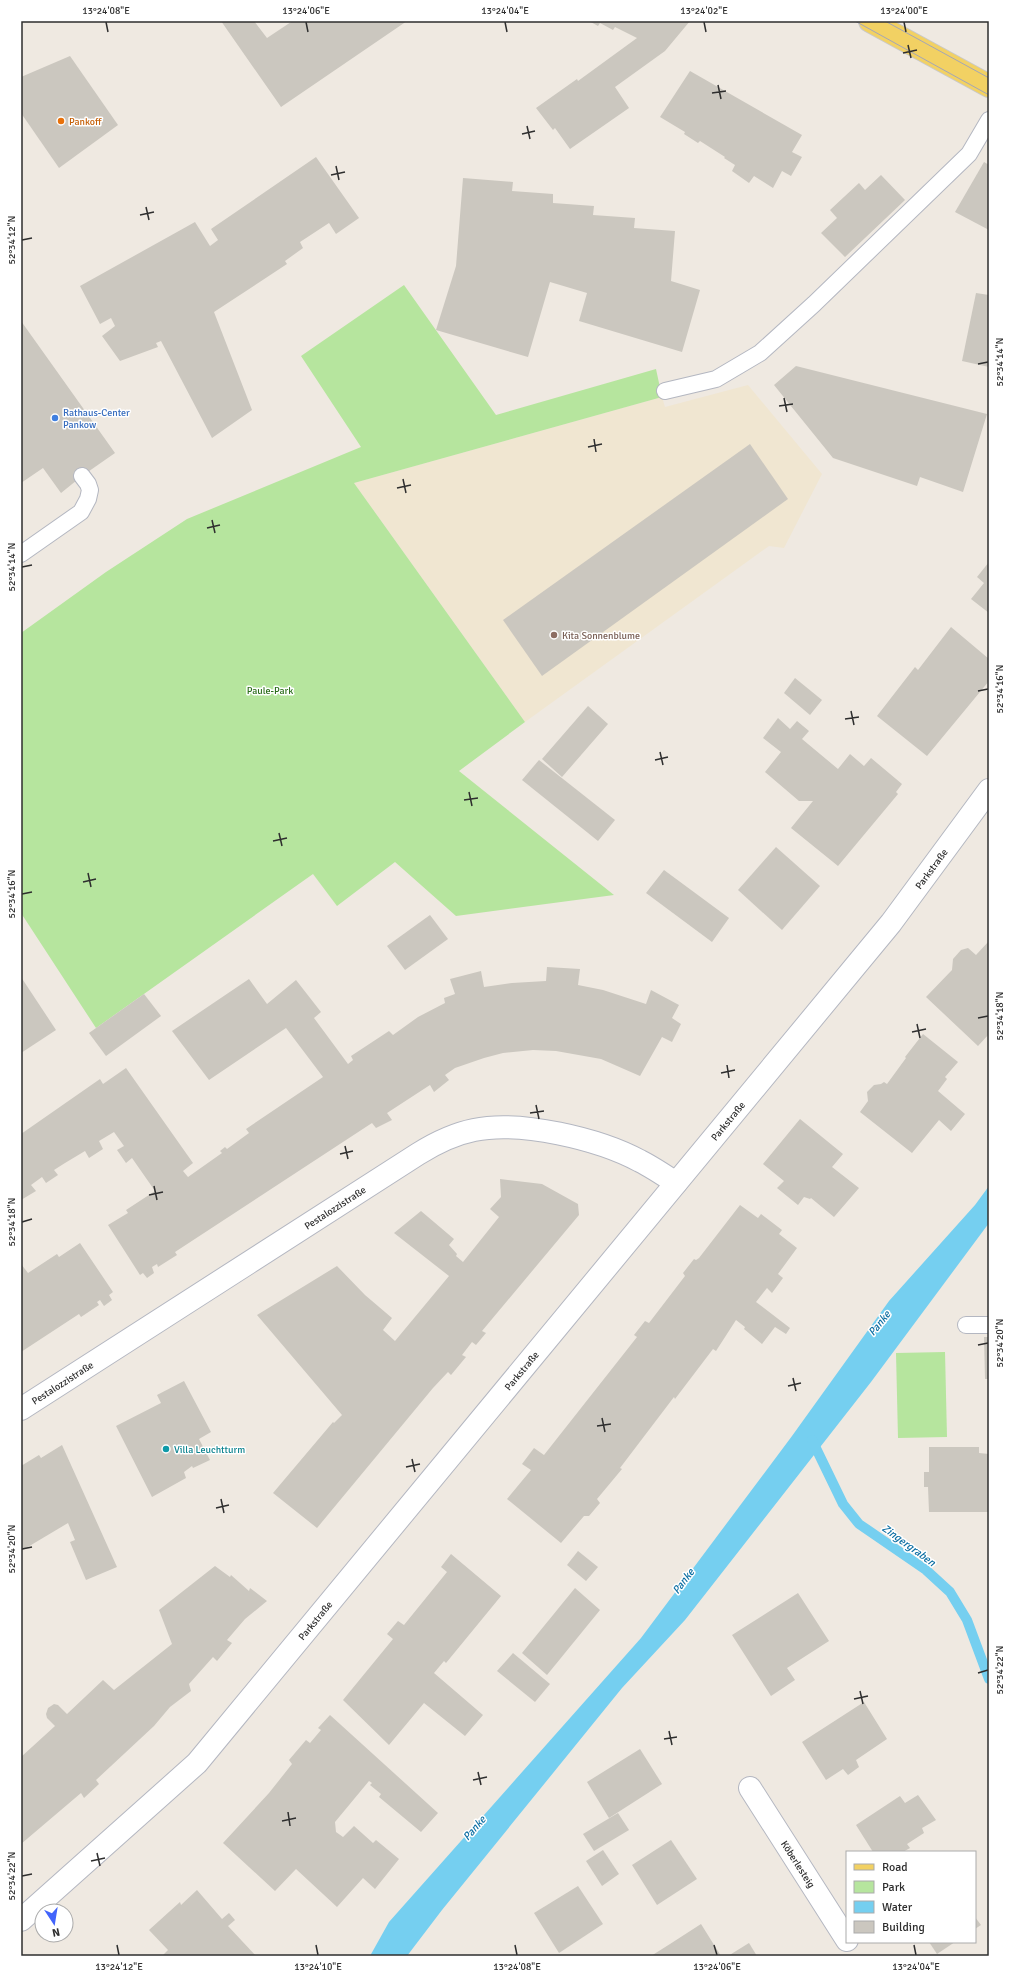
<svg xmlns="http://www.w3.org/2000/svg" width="1010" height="1977" viewBox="0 0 1010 1977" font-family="Signika,sans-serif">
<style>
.education{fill:#f0e6d1}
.green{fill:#b6e59e}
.water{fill:#75cff0}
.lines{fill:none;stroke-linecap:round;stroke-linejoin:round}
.stream{stroke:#75cff0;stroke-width:10}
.building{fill:#cbc7bf}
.lane-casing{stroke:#b4b7c1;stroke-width:18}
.street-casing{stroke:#b4b7c1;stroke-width:24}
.primary-casing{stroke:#c9c9c9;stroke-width:24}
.lane{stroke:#fff;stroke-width:16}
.street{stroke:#fff;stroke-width:22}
.primary{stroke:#f2d163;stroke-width:22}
.tram{stroke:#a3a6b8;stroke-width:1}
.ticks{fill:none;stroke:#2e2e2e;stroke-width:1.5}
.food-dot{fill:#e8710a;stroke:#fff;stroke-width:1.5}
.shop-dot{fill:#3f7fe0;stroke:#fff;stroke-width:1.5}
.education-dot{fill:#8d6e63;stroke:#fff;stroke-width:1.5}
.culture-dot{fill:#0f9aa8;stroke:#fff;stroke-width:1.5}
.labels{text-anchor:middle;stroke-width:3;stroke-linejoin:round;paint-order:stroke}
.food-label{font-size:10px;fill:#c56008;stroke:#fff;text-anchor:start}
.shop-label{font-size:10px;fill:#366cbe;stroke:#fff;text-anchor:start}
.education-label{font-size:10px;fill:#785e54;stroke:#fff;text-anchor:start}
.park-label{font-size:10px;fill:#2c6e1b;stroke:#fff}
.street-label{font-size:10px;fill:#2e2e2e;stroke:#fff}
.culture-label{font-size:10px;fill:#0d838f;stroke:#fff;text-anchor:start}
.water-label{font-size:11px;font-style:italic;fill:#0d6fa3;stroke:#fff}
.neatline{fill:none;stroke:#2e2e2e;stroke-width:1.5}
.ticks-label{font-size:10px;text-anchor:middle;fill:#2e2e2e}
</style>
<rect width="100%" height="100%" fill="#efe9e1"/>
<!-- education -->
<polygon class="education" points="748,385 822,474 784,548 769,546 525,722 354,483 662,397 665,407"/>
<!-- green -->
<g class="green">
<polygon points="404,285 496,415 656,369 662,397 354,483 525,722 459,771 614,895 456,916 395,862 337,906 313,874 96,1028 21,913 21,633 106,572 187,519 361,447 301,356"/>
<polygon points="945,1352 947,1437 898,1438 896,1353"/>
</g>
<!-- water -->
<polygon class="water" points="989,1186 989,1223 871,1382 685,1620 622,1688 442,1910 407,1956 370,1956 389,1922 641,1638 792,1436 889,1301 975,1205"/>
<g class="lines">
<!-- stream -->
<polyline class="stream" points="812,1440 843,1504 859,1524 926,1570 950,1592 967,1620 989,1679"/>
</g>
<!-- building -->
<g class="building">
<polygon points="221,21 254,21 267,38 291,22 290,21 407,21 281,107"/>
<polygon points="589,21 690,21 665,51 615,87 629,108 570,149 555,128 553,130 536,108 577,79 578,81 637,38 615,27 613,30 600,23 598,26"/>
<polygon points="70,56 118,125 59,168 21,113 21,77"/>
<polygon points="690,71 802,135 792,152 802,157 791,176 782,171 773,188 754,176 749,183 732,171 735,165 724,158 725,157 700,141 698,143 684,134 685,132 660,117"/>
<polygon points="316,157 359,218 336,234 329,223 300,242 303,248 285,261 287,264 214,312 252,410 212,438 161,341 156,343 158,347 120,361 102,336 115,326 111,318 100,324 80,286 195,222 210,246 218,240 211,229"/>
<polygon points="984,162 989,165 989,230 955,212"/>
<polygon points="881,175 905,200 845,257 821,233 837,218 830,210 859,183 865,190"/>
<polygon points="463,178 513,182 512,191 553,194 553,203 594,206 593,215 635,218 634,228 675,231 671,281 700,290 682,352 579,321 587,293 550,282 528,357 436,330 456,266"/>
<polygon points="976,293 989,295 989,367 962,361"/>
<polygon points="21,321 115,453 82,476 61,493 43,468 21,483"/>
<polygon points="796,366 987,414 963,492 920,477 917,486 833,458 774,385"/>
<polygon points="750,444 788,499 542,676 503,620"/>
<polygon points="989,562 989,613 971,599 984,583 977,577"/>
<polygon points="951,627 989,659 989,681 927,756 877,716 915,667 918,670"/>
<polygon points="795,678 822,700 810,715 784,693"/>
<polygon points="588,706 608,724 562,777 542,759"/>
<polygon points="778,718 790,729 797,721 809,731 802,739 838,769 850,754 864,766 871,758 902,784 896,792 898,794 838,866 791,828 813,801 799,801 765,772 781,752 763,738"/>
<polygon points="539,760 615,820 598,841 522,780"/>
<polygon points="776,847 820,886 782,930 738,890"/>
<polygon points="664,870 729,918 712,942 646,893"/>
<polygon points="430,915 448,939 405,970 387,946"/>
<polygon points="989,941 989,1034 978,1046 926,997 952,970 953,959 961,950 968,948 976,955"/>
<polygon points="547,967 580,969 578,985 603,990 646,1004 651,990 679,1005 672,1018 681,1024 672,1042 662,1037 640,1076 601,1059 556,1051 533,1050 503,1053 484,1058 455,1068 445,1075 449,1080 434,1092 430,1085 387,1113 392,1120 376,1128 372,1123 175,1252 177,1255 158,1267 157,1264 152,1267 154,1273 147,1278 143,1273 140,1275 108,1225 128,1213 126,1210 155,1191 132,1158 126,1163 117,1150 124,1146 114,1132 99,1141 103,1149 89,1158 85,1151 65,1163 54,1170 58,1175 46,1183 42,1177 31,1185 36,1191 21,1200 21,1134 100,1079 103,1084 126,1068 193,1163 183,1171 188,1177 222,1153 220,1151 225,1147 227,1149 249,1133 246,1129 323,1077 286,1028 209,1080 172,1031 249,979 267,1004 296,980 321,1012 314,1018 348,1064 353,1060 351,1056 389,1031 393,1035 418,1017 445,1003 444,998 455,994 450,979 481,971 484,987 512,983 546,981"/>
<polygon points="21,977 56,1030 21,1053"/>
<polygon points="144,994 161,1016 106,1056 89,1033"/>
<polygon points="923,1034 958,1062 945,1077 947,1079 938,1091 965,1114 951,1131 939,1120 912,1153 860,1112 868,1101 867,1092 874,1085 881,1084 884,1082 887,1084 906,1058 905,1057"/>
<polygon points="800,1119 843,1154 832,1167 859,1188 834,1217 811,1198 810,1199 804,1197 798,1205 777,1188 784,1181 763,1164"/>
<polygon points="500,1179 542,1184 578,1204 579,1215 482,1331 486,1333 476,1345 472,1342 462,1355 466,1357 451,1375 448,1372 433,1388 317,1528 273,1493 333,1422 334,1423 342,1415 257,1315 337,1266 365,1295 392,1318 383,1330 395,1341 449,1276 394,1233 421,1211 454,1239 449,1245 457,1254 456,1256 463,1262 499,1217 490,1209 501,1197"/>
<polygon points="740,1205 758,1218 761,1214 782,1230 779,1234 797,1248 778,1274 783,1278 772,1293 767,1288 756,1302 790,1328 786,1334 775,1327 762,1344 744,1329 745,1327 736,1320 716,1351 713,1349 675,1399 674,1397 620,1468 622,1469 597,1499 600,1503 589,1516 584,1516 561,1543 507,1499 531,1470 522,1464 534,1448 544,1455 637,1337 634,1335 645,1321 649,1323 685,1276 683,1273 694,1259 696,1260 699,1258"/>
<polygon points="80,1243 113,1292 109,1295 112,1300 104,1306 100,1300 97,1302 99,1305 81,1317 79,1314 21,1352 21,1264 28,1273 57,1254 59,1257"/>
<polygon points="984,1337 989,1337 989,1379 985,1379"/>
<polygon points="184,1381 211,1432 199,1439 210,1460 193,1468 192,1466 184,1472 186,1478 152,1497 116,1426 161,1403 157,1395"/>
<polygon points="62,1445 117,1567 86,1580 70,1542 75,1540 68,1523 21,1551 21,1466 39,1455 41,1458"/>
<polygon points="929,1447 979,1447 979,1453 989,1454 989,1512 929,1512 928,1487 924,1487 924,1472 929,1472"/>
<polygon points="578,1551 598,1567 586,1581 567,1565"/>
<polygon points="451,1554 501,1596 446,1663 444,1661 434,1673 483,1715 465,1736 424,1703 389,1745 343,1700 393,1639 387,1634 398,1621 404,1625 447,1572 441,1567"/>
<polygon points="215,1566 230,1577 231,1575 249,1591 250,1588 267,1601 245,1619 227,1640 232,1643 217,1661 213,1657 189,1684 191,1691 170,1707 154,1726 96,1780 99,1784 84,1798 81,1793 21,1844 21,1757 55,1726 47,1718 46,1714 48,1708 54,1704 58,1705 67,1714 103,1680 114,1690 172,1644 159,1610"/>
<polygon points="575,1588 600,1610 547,1675 522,1653"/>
<polygon points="798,1593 829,1641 787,1668 795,1680 771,1696 732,1635"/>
<polygon points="513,1653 550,1684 535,1702 497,1671"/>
<polygon points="864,1702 887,1739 856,1760 859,1767 848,1775 843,1769 826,1780 802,1742"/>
<polygon points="330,1715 438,1813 421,1832 379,1797 381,1794 370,1785 372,1783 369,1781 335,1822 336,1832 343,1837 354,1826 373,1843 376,1840 399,1859 375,1889 363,1878 337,1907 296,1869 275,1891 223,1843 269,1793 292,1764 289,1760 306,1740 310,1743 321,1730 318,1728"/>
<polygon points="640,1749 662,1784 609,1818 587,1782"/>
<polygon points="918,1795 936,1820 922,1828 924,1833 907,1844 910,1848 903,1852 873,1852 856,1825 900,1796 905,1803"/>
<polygon points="618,1813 629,1830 594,1851 583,1834"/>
<polygon points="671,1840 697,1879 657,1905 632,1865"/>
<polygon points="603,1850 619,1874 602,1886 586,1861"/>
<polygon points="578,1886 603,1924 559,1953 534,1913"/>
<polygon points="197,1890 222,1919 229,1913 235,1920 228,1926 256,1956 162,1956 168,1950 149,1930 180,1902 181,1905"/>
<polygon points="975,1917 981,1925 975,1929"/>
<polygon points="701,1924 721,1956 651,1956 670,1944"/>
<polygon points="929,1942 955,1942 937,1954"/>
<polygon points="749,1943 757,1956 728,1956"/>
</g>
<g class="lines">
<!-- lane casing -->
<g class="lane-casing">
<g id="lane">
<polyline points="665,391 716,379 760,353 814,304 969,154 989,120"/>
<polyline points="21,554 81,512 88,499 90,490 88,484 82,476"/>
<polyline points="966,1325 989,1325"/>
</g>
</g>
<!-- street casing -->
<g class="street-casing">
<g id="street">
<path id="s1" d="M21 1409 418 1154C434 1144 454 1134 474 1130 520 1120 599 1139 640 1161 652 1167 664 1175 676 1183"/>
<path id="s2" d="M750 1788 847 1940"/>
<path id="s3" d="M21 1920 197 1763 891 923 989 790"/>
</g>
</g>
<!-- primary casing -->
<g class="primary-casing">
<polyline id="primary" points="870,21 989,86"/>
</g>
<!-- lane -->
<use href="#lane" class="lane"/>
<!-- street -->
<use href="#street" class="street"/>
<!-- primary -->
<use href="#primary" class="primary"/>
<!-- tram -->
<g class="tram">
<polyline points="855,21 989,95"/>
<polyline points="885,21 989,78"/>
</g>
</g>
<!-- ticks -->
<path class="ticks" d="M106 22 108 32M306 22 308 32M505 22 507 32M704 22 706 32M904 22 906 32M908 45 911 58M903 53 917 50M718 85 721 99M712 93 726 91M527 126 530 139M522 134 535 131M336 166 339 180M331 175 345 172M146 207 149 220M140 215 154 212M22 240 32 238M978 364 988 362M784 398 787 412M779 406 793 404M594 439 596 452M588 447 602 444M403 479 406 493M397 488 411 485M212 520 215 533M207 528 220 525M22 567 32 565M978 691 988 689M851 711 854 725M845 719 859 717M660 752 663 765M655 760 668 757M469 792 472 806M464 800 478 798M279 833 282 846M273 841 287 838M88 873 91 887M83 882 96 879M22 894 32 892M978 1018 988 1016M917 1024 920 1038M912 1032 926 1029M727 1065 729 1078M721 1073 735 1070M536 1105 539 1119M530 1113 544 1111M345 1146 348 1159M340 1154 353 1151M154 1186 157 1200M149 1195 163 1192M22 1222 32 1219M978 1345 988 1343M793 1378 796 1391M788 1386 801 1383M602 1418 605 1432M597 1426 611 1424M412 1459 415 1472M406 1467 420 1464M221 1499 224 1513M216 1508 229 1505M22 1549 32 1547M978 1673 988 1670M860 1691 863 1704M854 1699 868 1696M669 1731 672 1745M664 1739 677 1737M478 1772 481 1785M473 1780 487 1777M288 1812 290 1826M282 1821 296 1818M97 1853 100 1866M91 1861 105 1858M22 1876 32 1874M117 1945 119 1955M316 1945 318 1955M515 1945 517 1955M714 1945 717 1955M914 1945 916 1955"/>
<!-- markers -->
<circle class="food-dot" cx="61" cy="121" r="4"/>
<circle class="shop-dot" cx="55" cy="418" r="4"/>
<circle class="education-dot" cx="554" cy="635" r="4"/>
<circle class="culture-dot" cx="166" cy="1449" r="4"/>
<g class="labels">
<!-- food labels -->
<g class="food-label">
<text x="69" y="125">Pankoff</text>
</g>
<!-- shop labels -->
<g class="shop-label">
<text x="63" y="416">Rathaus-Center<tspan x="63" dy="12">Pankow</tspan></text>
</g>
<!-- education labels -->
<g class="education-label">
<text x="562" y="639">Kita Sonnenblume</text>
</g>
<!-- park labels -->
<g class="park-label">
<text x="270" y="694">Paule-Park</text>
</g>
<!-- street labels -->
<g class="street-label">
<text dy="4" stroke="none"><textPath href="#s3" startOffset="1393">Parkstraße</textPath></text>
<text dy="4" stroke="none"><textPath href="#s3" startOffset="1069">Parkstraße</textPath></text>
<text dy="4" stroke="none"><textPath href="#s1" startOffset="373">Pestalozzistraße</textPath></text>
<text dy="4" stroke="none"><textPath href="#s3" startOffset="745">Parkstraße</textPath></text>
<text dy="4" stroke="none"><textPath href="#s1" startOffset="49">Pestalozzistraße</textPath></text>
<text dy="4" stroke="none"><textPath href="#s3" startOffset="421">Parkstraße</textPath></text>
<text dy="4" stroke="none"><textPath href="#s2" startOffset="90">Köberlesteig</textPath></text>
</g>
<!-- culture labels -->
<g class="culture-label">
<text x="174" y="1453">Villa Leuchtturm</text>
</g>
<!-- water labels -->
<g class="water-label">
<text transform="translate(879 1323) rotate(-51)" y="4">Panke</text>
<text transform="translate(909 1545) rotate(36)" y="4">Zingergraben</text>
<text transform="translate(683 1581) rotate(-53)" y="4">Panke</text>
<text transform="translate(474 1828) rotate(-49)" y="4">Panke</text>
</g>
</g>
<!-- border -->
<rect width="1010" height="1977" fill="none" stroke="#ffffff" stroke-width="44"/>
<!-- legend -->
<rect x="846" y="1851" width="130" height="92" fill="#ffffff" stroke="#ababab"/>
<rect x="854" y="1864" width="20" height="6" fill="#f2d163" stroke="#ababab"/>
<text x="882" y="1871" font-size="12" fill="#2e2e2e">Road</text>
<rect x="854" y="1881" width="20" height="12" fill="#b6e59e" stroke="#ababab"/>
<text x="882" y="1891" font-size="12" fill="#2e2e2e">Park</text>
<rect x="854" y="1901" width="20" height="12" fill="#75cff0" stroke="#ababab"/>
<text x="882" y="1911" font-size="12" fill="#2e2e2e">Water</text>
<rect x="854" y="1921" width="20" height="12" fill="#cbc7bf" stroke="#ababab"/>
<text x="882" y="1931" font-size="12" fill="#2e2e2e">Building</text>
<!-- north arrow -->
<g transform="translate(54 1923) rotate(168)"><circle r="19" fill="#ffffff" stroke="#ababab"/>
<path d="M0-3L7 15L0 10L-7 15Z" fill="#4264fb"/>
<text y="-6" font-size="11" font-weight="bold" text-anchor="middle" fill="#2e2e2e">N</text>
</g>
<rect x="22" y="22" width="966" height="1933" class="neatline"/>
<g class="ticks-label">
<text x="106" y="14">13°24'08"E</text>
<text x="306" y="14">13°24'06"E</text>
<text x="505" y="14">13°24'04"E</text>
<text x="704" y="14">13°24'02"E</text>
<text x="904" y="14">13°24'00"E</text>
<text transform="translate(11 240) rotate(-90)" y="4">52°34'12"N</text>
<text transform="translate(999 362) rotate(-90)" y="4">52°34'14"N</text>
<text transform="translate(11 567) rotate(-90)" y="4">52°34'14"N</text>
<text transform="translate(999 689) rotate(-90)" y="4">52°34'16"N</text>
<text transform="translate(11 894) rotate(-90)" y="4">52°34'16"N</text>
<text transform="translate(999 1016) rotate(-90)" y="4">52°34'18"N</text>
<text transform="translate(11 1222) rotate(-90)" y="4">52°34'18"N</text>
<text transform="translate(999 1343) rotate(-90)" y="4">52°34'20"N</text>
<text transform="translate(11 1549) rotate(-90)" y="4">52°34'20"N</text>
<text transform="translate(999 1670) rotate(-90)" y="4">52°34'22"N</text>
<text transform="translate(11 1876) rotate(-90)" y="4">52°34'22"N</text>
<text x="119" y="1970">13°24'12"E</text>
<text x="318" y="1970">13°24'10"E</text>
<text x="517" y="1970">13°24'08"E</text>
<text x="717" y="1970">13°24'06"E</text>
<text x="916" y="1970">13°24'04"E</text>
</g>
</svg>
